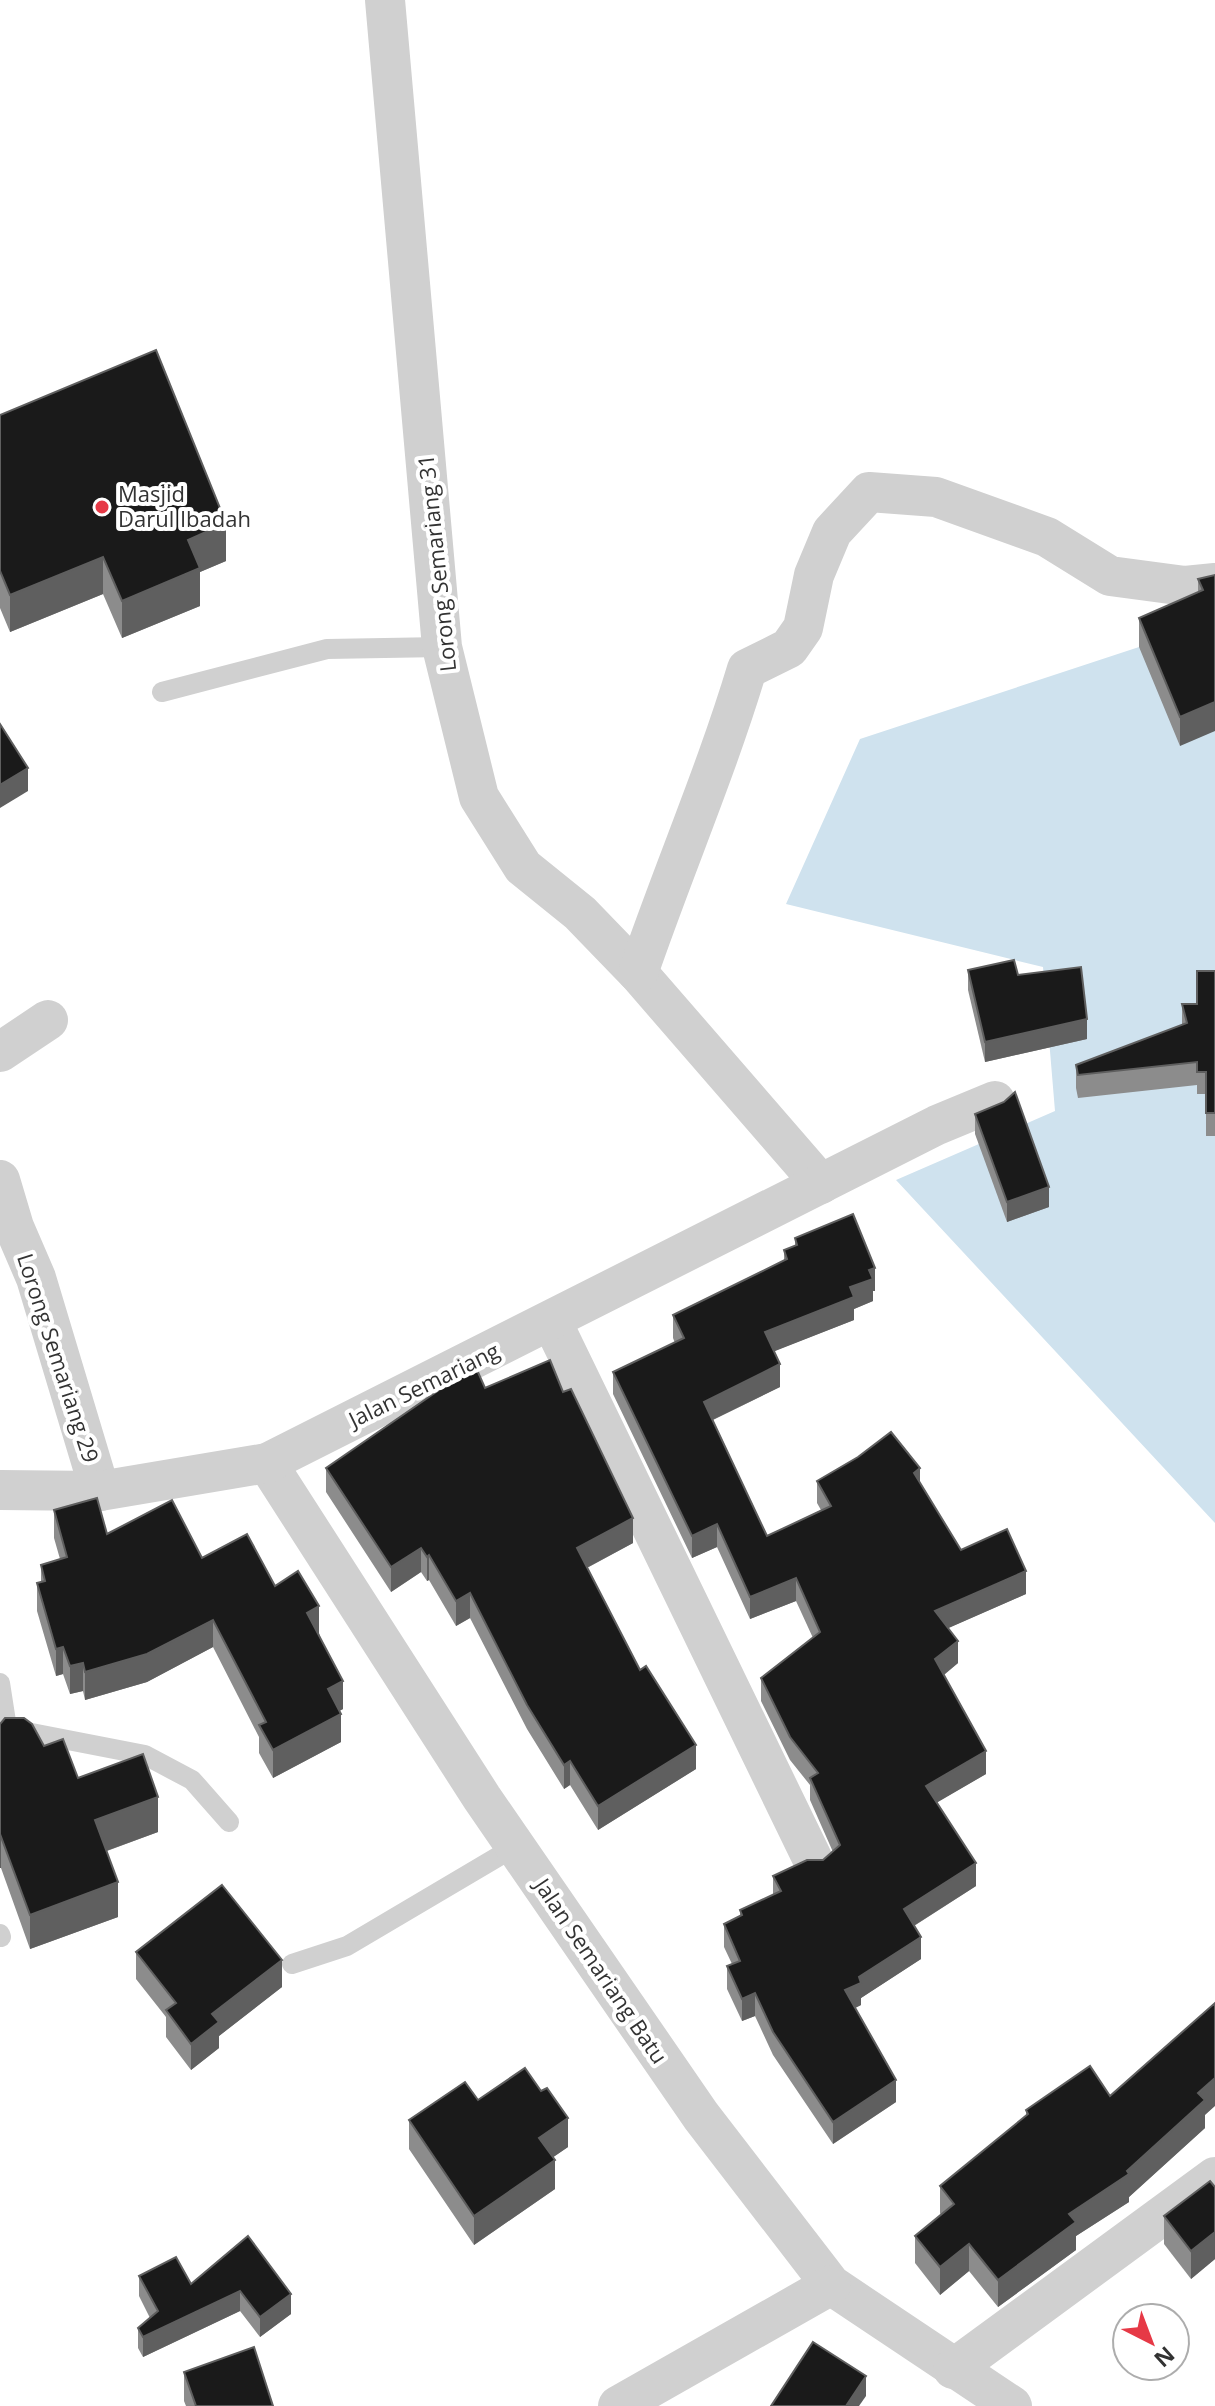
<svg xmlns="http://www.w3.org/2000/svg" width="1215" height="2406" viewBox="0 0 1215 2406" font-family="'Open Sans',sans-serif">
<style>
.water{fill:#cfe2ee}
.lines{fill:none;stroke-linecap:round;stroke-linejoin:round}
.lane{stroke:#d0d0d0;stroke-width:20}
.street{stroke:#d0d0d0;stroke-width:40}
.wall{fill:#8c8c8c}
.shaded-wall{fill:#5f5f5f}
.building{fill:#1a1a1a;stroke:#5f5f5f;stroke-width:2}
.poi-dot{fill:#e63946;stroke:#fff;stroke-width:3}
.labels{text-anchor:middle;stroke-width:8;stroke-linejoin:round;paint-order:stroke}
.poi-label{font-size:22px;fill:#333;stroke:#fff;text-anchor:start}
.street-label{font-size:22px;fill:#333;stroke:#fff}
</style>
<rect width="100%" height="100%" fill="#fff"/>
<!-- water -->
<polygon class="water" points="1215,622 1215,1523 896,1180 1055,1111 1043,967 786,904 860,739"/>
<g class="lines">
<!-- lane -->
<g class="lane">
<polyline points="162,692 327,649 442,647"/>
<polyline points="0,1683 7,1728 0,1735"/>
<polyline points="11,1729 145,1755 192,1780 229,1822"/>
<polyline points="0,1934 1,1937"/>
<polyline points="292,1964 347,1946 516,1846"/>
</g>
<!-- street -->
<g class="street">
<polyline points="385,0 442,647 479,797 523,867 580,913 638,973 821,1184"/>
<path d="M638 973C673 871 716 772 747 669L789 648 803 628 814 575 832 532 869 492 936 497 1047 537 1110 576 1185 586 1215 583"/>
<polyline points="0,1052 48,1020"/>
<polyline points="0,1180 14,1227 36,1278 100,1491"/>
<polyline points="552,1322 814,1862"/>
<polyline points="267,1463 482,1798 701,2116 831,2285 1012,2406"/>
<polyline points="0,1490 100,1491 267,1463 937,1125 995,1101"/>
<polyline points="953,2369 1215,2177"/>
<polyline points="618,2406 831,2285"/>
</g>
</g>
<!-- wall -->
<g class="wall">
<polygon points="0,415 226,561 200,572 200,606 122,638 103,594 10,632 0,608"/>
<polygon points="1215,575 1180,746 1139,647 1139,618 1198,593 1198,579"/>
<polygon points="968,970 1018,975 1087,1039 985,1062 968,990"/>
<polygon points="1215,971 1215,1136 1206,1136 1206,1094 1197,1094 1197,1085 1078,1098 1076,1088 1076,1065 1182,1026 1182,1004 1197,1004"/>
<polygon points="975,1114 1049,1207 1007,1222 975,1134"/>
<polygon points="795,1238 875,1291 873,1291 873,1301 854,1309 854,1320 774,1351 780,1387 713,1420 767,1536 821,1510 817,1503 817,1481 920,1484 961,1550 1026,1594 948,1628 958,1663 944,1675 986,1774 937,1802 976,1886 914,1926 921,1959 861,1998 861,2005 855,2008 896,2102 833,2144 773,2055 755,2016 742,2021 727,1989 727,1966 732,1964 724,1947 724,1924 740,1916 740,1910 773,1895 773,1876 823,1860 833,1852 810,1800 810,1785 790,1760 761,1701 761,1678 813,1638 796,1601 750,1619 717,1547 692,1558 613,1394 613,1372 675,1343 673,1338 673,1315 784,1261 784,1250 795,1246"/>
<polygon points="438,1381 485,1388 563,1392 633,1543 587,1568 640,1670 696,1769 598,1830 570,1785 564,1789 527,1729 470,1618 456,1626 429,1580 427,1581 421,1572 391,1592 326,1492 326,1468 438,1390"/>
<polygon points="54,1510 107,1534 202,1558 275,1586 319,1633 343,1709 339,1711 341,1742 273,1778 259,1753 259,1737 213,1647 147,1682 85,1700 83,1691 70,1694 63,1674 56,1676 37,1611 37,1583 41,1582 41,1565 60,1559 54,1538"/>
<polygon points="0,1724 44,1746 78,1778 158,1832 107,1851 118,1917 30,1949 1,1868"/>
<polygon points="136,1952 282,1987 219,2036 219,2048 191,2070 166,2037 166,2017 136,1979"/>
<polygon points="1110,2096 1205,2115 1205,2128 1129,2197 1129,2202 1076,2236 1076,2250 998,2307 969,2271 940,2295 915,2263 915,2236 941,2215 940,2213 940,2186 1026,2116 1026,2110"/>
<polygon points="478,2100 568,2147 553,2157 555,2189 474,2245 409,2149 409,2120"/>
<polygon points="1215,2187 1215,2259 1191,2279 1164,2244 1164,2216"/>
<polygon points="248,2236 291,2314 260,2337 240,2311 143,2357 138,2348 138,2328 150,2318 139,2296 139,2276 191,2284"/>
<polygon points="184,2372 273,2406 186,2406 184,2401"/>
</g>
<!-- shaded-wall -->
<g class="shaded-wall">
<polygon points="226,523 226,561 200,572 200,606 122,638 122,601 188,540"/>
<polygon points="103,557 103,594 10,632 10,595"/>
<polygon points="1215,702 1215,731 1180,746 1180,717"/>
<polygon points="28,768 28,791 0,808 0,785"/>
<polygon points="1087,1019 1087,1039 985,1062 985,1042"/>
<polygon points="1049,1187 1049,1207 1007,1222 1007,1202"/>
<polygon points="875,1268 875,1291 873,1291 873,1301 854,1309 854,1320 765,1355 765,1332 850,1287 869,1270"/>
<polygon points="780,1364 780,1387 704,1424 704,1402"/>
<polygon points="920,1468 920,1491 914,1473"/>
<polygon points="633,1518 633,1543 577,1573 577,1548"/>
<polygon points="717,1524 717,1547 692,1558 692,1536"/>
<polygon points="421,1548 421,1572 391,1592 391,1567"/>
<polygon points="429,1555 429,1580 427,1581 427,1557"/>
<polygon points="1026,1571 1026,1594 935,1634 935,1611"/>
<polygon points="796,1578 796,1601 750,1619 750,1597"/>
<polygon points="470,1593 470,1618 456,1626 456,1601"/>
<polygon points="319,1606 319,1633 307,1640 307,1613"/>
<polygon points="213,1620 213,1647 147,1682 85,1700 85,1672"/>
<polygon points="958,1641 958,1663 935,1682 935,1659"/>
<polygon points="63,1647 63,1674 56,1676 56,1649"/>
<polygon points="83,1663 83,1691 70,1694 70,1666"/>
<polygon points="343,1681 343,1709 328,1717 328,1689"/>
<polygon points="341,1714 341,1742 273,1778 273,1750"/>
<polygon points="696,1745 696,1769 598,1830 598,1806"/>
<polygon points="986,1751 986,1774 926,1809 926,1786"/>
<polygon points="570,1761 570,1785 564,1789 564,1765"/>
<polygon points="158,1797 158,1832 95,1855 95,1820"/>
<polygon points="1,1833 1,1868 0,1868 0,1834"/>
<polygon points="976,1863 976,1886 904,1932 904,1909"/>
<polygon points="118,1882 118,1917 30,1949 30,1915"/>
<polygon points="921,1937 921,1959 861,1998 861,2005 845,2013 845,1990 859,1977"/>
<polygon points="282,1960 282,1987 219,2036 219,2048 191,2070 191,2044 212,2014"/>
<polygon points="755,1993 755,2016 742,2021 742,1999"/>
<polygon points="1215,2078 1215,2106 1205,2115 1205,2128 1129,2197 1129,2202 1076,2236 1076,2250 998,2307 998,2280"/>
<polygon points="896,2080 896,2102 833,2144 833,2122"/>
<polygon points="568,2118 568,2147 539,2167 539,2138"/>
<polygon points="555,2160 555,2189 474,2245 474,2216"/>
<polygon points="1215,2232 1215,2259 1191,2279 1191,2251"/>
<polygon points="969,2244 969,2271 940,2295 940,2267"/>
<polygon points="240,2291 240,2311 143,2357 143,2337"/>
<polygon points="291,2294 291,2314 260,2337 260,2317"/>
<polygon points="866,2376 866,2396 859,2406 846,2406"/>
</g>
<!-- building -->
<g class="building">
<polygon points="156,350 226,523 188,540 200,568 122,601 103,557 10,595 0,571 0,415"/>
<polygon points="1215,575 1215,702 1180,717 1139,618 1203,590 1198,579"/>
<polygon points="0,724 28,768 0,785"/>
<polygon points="1014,960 1018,975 1081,967 1087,1019 985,1042 968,970"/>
<polygon points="1197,971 1215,971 1215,1113 1206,1113 1206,1072 1197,1072 1197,1062 1078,1075 1076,1065 1187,1023 1182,1004 1197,1004"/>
<polygon points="1015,1092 1049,1187 1007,1202 975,1114 1004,1102"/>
<polygon points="853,1214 875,1268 869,1270 873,1279 850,1287 854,1297 765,1332 780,1364 704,1402 767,1536 831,1506 817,1481 858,1457 891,1432 920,1468 914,1473 961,1550 1007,1529 1026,1571 935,1611 958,1641 935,1659 986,1751 926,1786 976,1863 904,1909 921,1937 859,1977 861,1983 845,1990 896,2080 833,2122 773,2032 755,1993 742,1999 727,1966 740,1961 724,1924 742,1915 740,1910 781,1891 773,1876 807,1860 823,1860 840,1845 810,1778 818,1773 790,1737 761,1678 820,1632 796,1578 750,1597 717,1524 692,1536 613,1372 684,1338 673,1315 787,1259 784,1250 797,1245 795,1238"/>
<polygon points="550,1360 563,1392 571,1389 633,1518 577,1548 640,1670 646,1666 696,1745 598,1806 570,1761 564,1765 527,1705 470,1593 456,1601 429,1555 427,1557 421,1548 391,1567 326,1468 442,1388 438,1381 474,1363 485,1388"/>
<polygon points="97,1498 107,1534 172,1500 202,1558 247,1534 275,1586 298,1571 319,1606 307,1613 343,1681 328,1689 341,1714 273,1750 259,1725 266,1722 213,1620 147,1654 85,1672 83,1663 70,1666 63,1647 56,1649 37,1583 45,1581 41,1565 67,1557 54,1510"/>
<polygon points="5,1718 24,1718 32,1724 44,1746 63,1739 78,1778 143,1754 158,1797 95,1820 118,1882 30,1915 0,1834 0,1724"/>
<polygon points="222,1885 282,1960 212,2014 219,2022 191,2044 166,2010 176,2003 136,1952"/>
<polygon points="1215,2003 1215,2078 1198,2093 1205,2100 1127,2171 1129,2174 1069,2214 1076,2222 998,2280 969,2244 940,2267 915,2236 954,2204 940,2186 1028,2114 1026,2110 1090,2066 1110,2096"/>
<polygon points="525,2068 541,2091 547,2088 568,2118 539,2138 555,2160 474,2216 409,2120 465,2082 478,2100"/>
<polygon points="1210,2181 1215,2187 1215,2232 1191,2251 1164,2216"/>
<polygon points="248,2236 291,2294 260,2317 240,2291 143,2337 138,2328 158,2311 139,2276 176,2257 191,2284"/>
<polygon points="813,2342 866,2376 846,2406 771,2406"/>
<polygon points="254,2347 273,2406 196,2406 184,2372"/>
</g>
<!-- markers -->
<circle class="poi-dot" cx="102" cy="507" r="8"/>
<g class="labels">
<!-- poi labels -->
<g class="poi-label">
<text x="118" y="502">Masjid<tspan x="118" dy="25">Darul Ibadah</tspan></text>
</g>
<!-- street labels -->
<g class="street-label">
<text transform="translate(437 563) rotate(-96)" y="8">Lorong Semariang 31</text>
<text transform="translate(58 1358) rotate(72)" y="8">Lorong Semariang 29</text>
<text transform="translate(424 1385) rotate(-26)" y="8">Jalan Semariang</text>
<text transform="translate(601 1971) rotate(56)" y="8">Jalan Semariang Batu</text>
</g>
</g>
<!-- north arrow -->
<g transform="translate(1151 2342) rotate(138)"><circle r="38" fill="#ffffff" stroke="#adadad" stroke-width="2"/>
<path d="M0-6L14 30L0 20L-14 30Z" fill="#e63946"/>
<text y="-12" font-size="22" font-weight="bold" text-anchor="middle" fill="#333333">N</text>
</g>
</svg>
